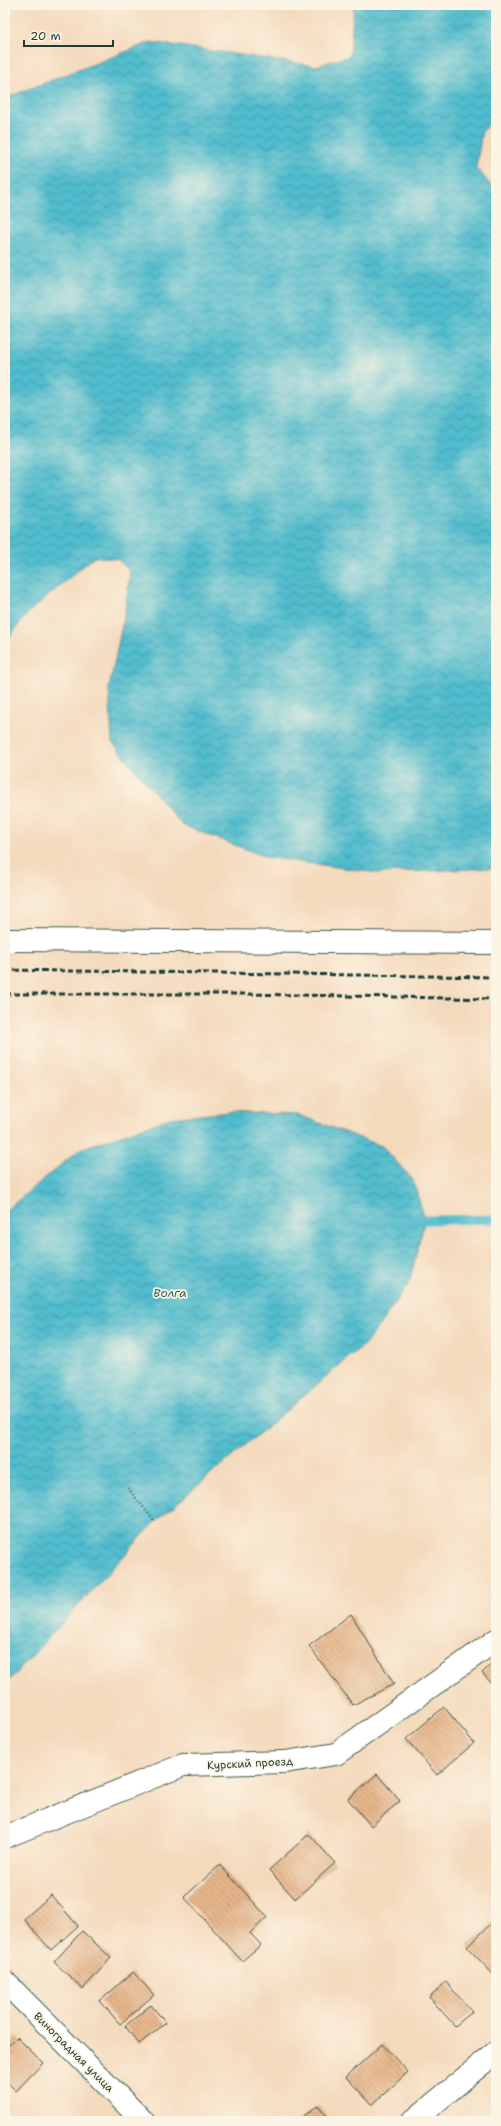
<svg xmlns="http://www.w3.org/2000/svg" width="501" height="2126" viewBox="0 0 501 2126" font-family="'Shantell Sans',sans-serif">
<style>
.water{fill:url(#water-waves);stroke:#387c80}
.lines{fill:none;stroke-linecap:round;stroke-linejoin:round}
.stream{stroke:#51bccd;stroke-width:9}
.building{fill:url(#building-back-hatch)}
.minor-casing{stroke:#3f5549;stroke-width:24}
.path{stroke:#3f5549;stroke-width:2.5;stroke-dasharray:1 3;stroke-linecap:butt}
.minor{stroke:#fff;stroke-width:22}
.rail{stroke:#1f3d34;stroke-width:3;stroke-dasharray:6 3;stroke-linecap:butt}
.labels{text-anchor:middle;stroke-width:3.5;stroke-linejoin:round;paint-order:stroke}
.street-label{font-size:11px;fill:#1f3d34;stroke:#fcf5e5}
.water-label{font-size:12px;font-style:italic;fill:#2c5d5a;stroke:#fcf5e5}
</style>
<defs>
<pattern id="water-waves" width="16" height="10" patternUnits="userSpaceOnUse"><rect width="16" height="10" fill="#51bccd"/><path d="M0 5q4-4 8 0t8 0" fill="none" stroke="#439aa7"/></pattern>
<pattern id="building-back-hatch" width="6" height="6" patternUnits="userSpaceOnUse"><rect width="6" height="6" fill="#e6b68b"/><path d="M-1 5l2 2M0 0l6 6M5-1l2 2" fill="none" stroke="#ba9572"/></pattern>
</defs>
<rect width="100%" height="100%" fill="#fcf5e5"/>
<filter id="ink" filterUnits="userSpaceOnUse"><feTurbulence type="fractalNoise" baseFrequency=".025" numOctaves="2"/><feDisplacementMap in="SourceGraphic" scale="8" xChannelSelector="R" yChannelSelector="G"/><feConvolveMatrix kernelMatrix="1 2 1 2 8 2 1 2 1" color-interpolation-filters="sRGB"/></filter>
<filter id="wash" filterUnits="userSpaceOnUse"><feTurbulence type="fractalNoise" baseFrequency=".012" numOctaves="4" result="noise"/><feDisplacementMap in="SourceGraphic" scale="16" xChannelSelector="R" yChannelSelector="G"/><feGaussianBlur stdDeviation="0.9" result="paint"/><feColorMatrix in="noise" values="0 0 0 0 0 0 0 0 0 0 0 0 0 0 0 0 0 1.4 0 .05"/><feComposite in="paint" operator="in"/></filter>
<g filter="url(#wash)">
<rect width="100%" height="100%" fill="#f4dabd"/>
<!-- water -->
<g class="water">
<polygon points="354,5 496,5 496,115 482,132 476,168 496,191 496,868 378,873 266,857 182,825 112,742 109,688 125,611 130,572 118,559 94,557 29,612 5,642 5,98 151,42 316,66 350,56"/>
<polygon points="229,1112 298,1115 382,1146 413,1180 425,1220 409,1283 368,1341 155,1522 5,1685 5,1211 80,1149 170,1118"/>
</g>
<g class="lines">
<!-- stream -->
<polyline class="stream" points="425,1220 496,1219"/>
</g>
<g id="blocks">
<!-- building -->
<g class="building">
<polygon points="351,1614 394,1684 353,1705 309,1646"/>
<polygon points="496,1660 496,1688 482,1673"/>
<polygon points="444,1707 474,1743 437,1775 406,1739"/>
<polygon points="377,1774 400,1801 371,1826 348,1799"/>
<polygon points="309,1834 335,1863 295,1899 269,1870"/>
<polygon points="220,1865 267,1917 250,1933 261,1945 242,1961 184,1897"/>
<polygon points="51,1895 78,1926 51,1950 24,1919"/>
<polygon points="496,1919 496,1977 467,1947"/>
<polygon points="82,1931 111,1958 83,1989 54,1962"/>
<polygon points="133,1972 154,1995 120,2024 100,2001"/>
<polygon points="446,1982 472,2012 455,2026 429,1997"/>
<polygon points="151,2005 166,2023 139,2044 125,2026"/>
<polygon points="17,2037 43,2063 16,2091 5,2080 5,2049"/>
<polygon points="382,2044 408,2072 372,2105 346,2077"/>
<polygon points="318,2105 331,2121 298,2121"/>
</g>
</g>
</g>
<g filter="url(#ink)">
<use href="#blocks" fill-opacity="0" stroke="#3f5549" stroke-width="1"/>
<g class="lines">
<!-- minor casing -->
<g class="minor-casing">
<g id="minor">
<polyline points="5,940 496,943"/>
<polyline points="5,1837 183,1765 285,1762 336,1754 496,1640"/>
<polyline points="5,1982 143,2121"/>
<polyline points="413,2121 496,2052"/>
</g>
</g>
<!-- path -->
<polyline class="path" points="128,1488 155,1522"/>
<!-- minor -->
<use href="#minor" class="minor"/>
<!-- rail -->
<g class="rail">
<polyline points="5,970 496,977"/>
<polyline points="5,994 247,994 496,999"/>
</g>
</g>
</g>
<g class="labels">
<!-- street labels -->
<g class="street-label">
<text transform="translate(250 1763) rotate(-3)" y="4">Курский проезд</text>
<text transform="translate(74 2052) rotate(45)" y="4">Виноградная улица</text>
</g>
<!-- water labels -->
<g class="water-label">
<text x="170" y="1297">Волга</text>
</g>
</g>
<!-- margin -->
<rect width="501" height="2126" fill="none" stroke="#fcf5e5" stroke-width="20"/>
<!-- scale -->
<path d="M24 40v6h89v-6" fill="none" stroke="#1f3d34" stroke-width="2"/>
<text x="30" y="40" font-size="12" fill="#1f3d34" stroke="#fcf5e5" stroke-width="3" paint-order="stroke">20 m</text>
</svg>
